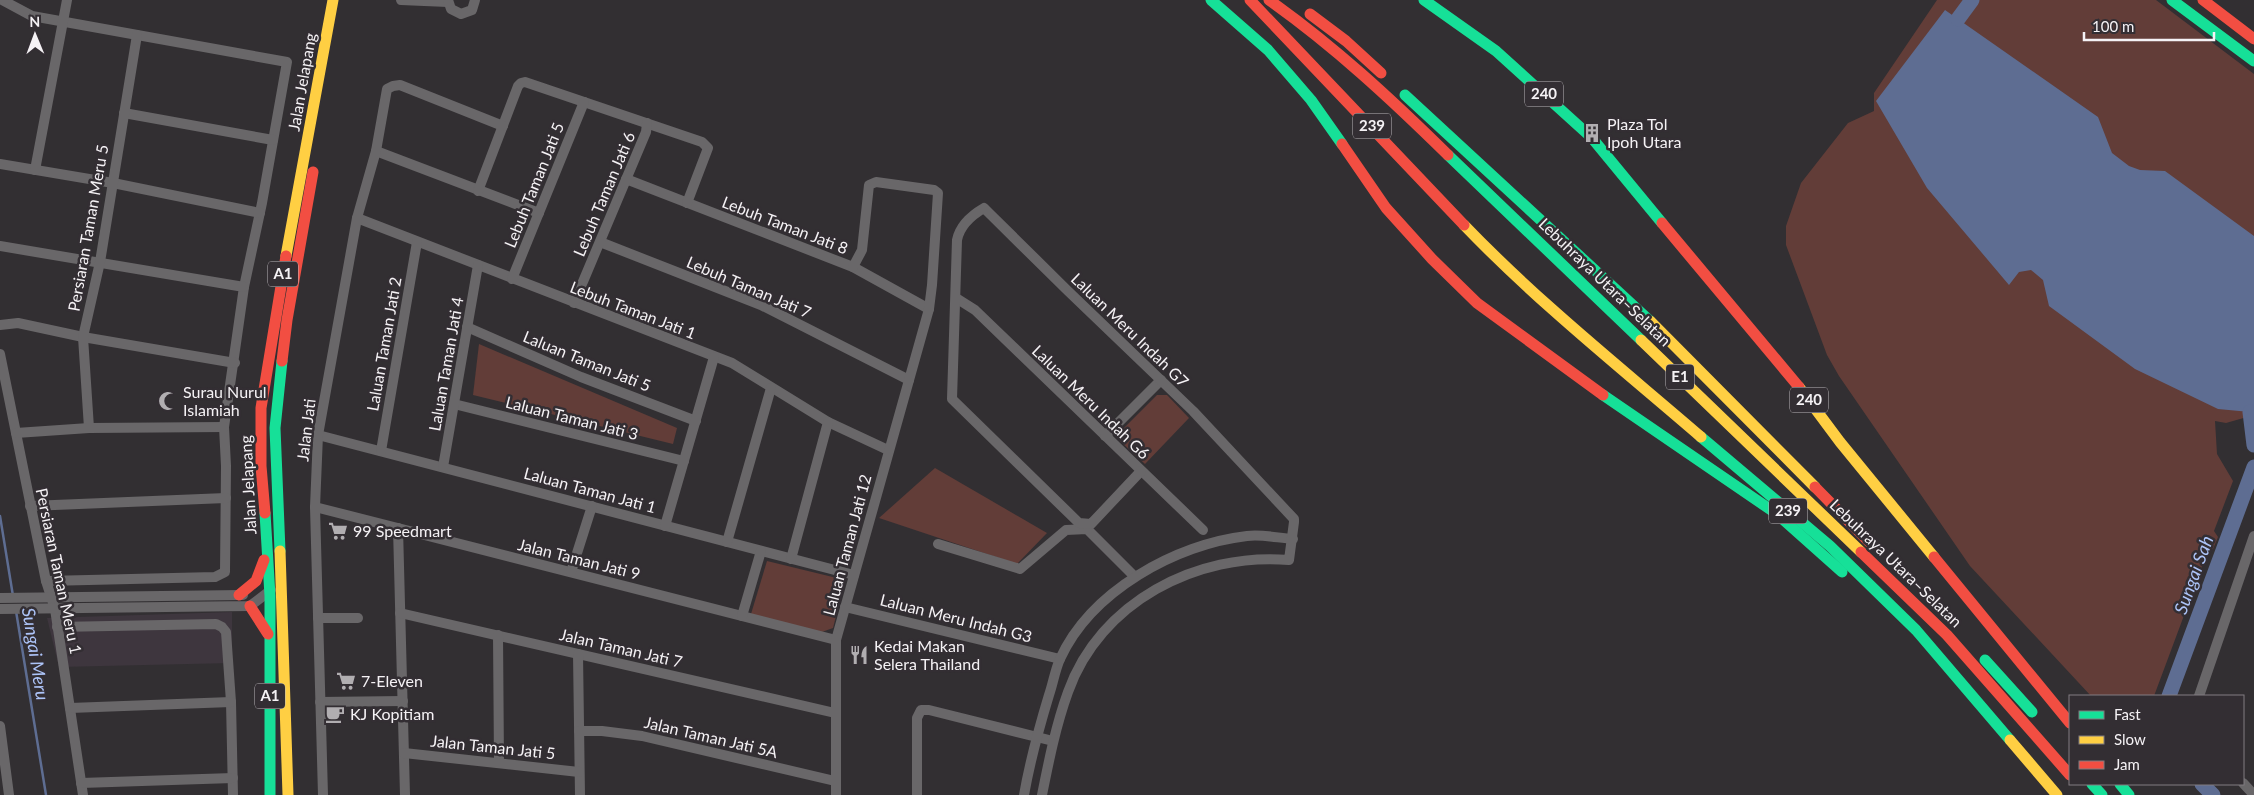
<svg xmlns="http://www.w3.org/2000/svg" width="2254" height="795" viewBox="0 0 2254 795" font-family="Lato,sans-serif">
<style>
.built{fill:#3e363e}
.green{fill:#623d38}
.water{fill:#5e6d92}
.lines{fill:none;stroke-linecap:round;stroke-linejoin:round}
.stream{stroke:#5e6d92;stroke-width:2.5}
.river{stroke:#5e6d92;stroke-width:15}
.street{stroke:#696769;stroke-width:10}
.fast{stroke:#16e098;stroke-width:11}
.slow{stroke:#ffcf43;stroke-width:11}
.jam{stroke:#f24e42;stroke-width:11}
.labels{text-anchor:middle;stroke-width:5;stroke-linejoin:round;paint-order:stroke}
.shield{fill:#332e33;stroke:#bbb7bb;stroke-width:1}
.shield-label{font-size:15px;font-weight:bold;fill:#f5f2f5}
.street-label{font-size:16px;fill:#f5f2f5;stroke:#332e33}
.poi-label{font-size:16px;fill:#f5f2f5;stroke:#332e33;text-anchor:start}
.water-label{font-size:18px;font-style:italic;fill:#adc4f8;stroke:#332e33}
</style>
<rect width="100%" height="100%" fill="#322f32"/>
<!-- built -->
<polygon class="built" points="232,612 232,663 59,667 47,618"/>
<!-- green -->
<g class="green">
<polygon points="1937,0 2156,0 2254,74 2254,415 2226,423 2215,421 2217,454 2233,481 2214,531 2218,537 2213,549 2208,551 2154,696 2091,696 1970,566 1839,376 1827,355 1786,245 1786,226 1801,183 1848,123 1874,111 1874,93"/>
<polygon points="479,344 677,428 673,444 473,395"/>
<polygon points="1157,395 1167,395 1189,418 1145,464 1120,441 1120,432"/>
<polygon points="935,468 1047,533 1017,564 879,518"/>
<polygon points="767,561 845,580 833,628 819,633 751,614"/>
</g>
<!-- water -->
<polygon class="water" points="1945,10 2098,117 2112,153 2129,166 2140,170 2165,171 2254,236 2254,410 2250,412 2218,409 2135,369 2049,306 2043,280 2031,270 2019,272 2009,285 1927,188 1876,101"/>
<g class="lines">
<!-- stream -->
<g class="stream">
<polyline points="0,516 13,596"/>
<polyline points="16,611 46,795"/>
</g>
<!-- river -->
<g class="river">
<polyline points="1958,19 1972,0"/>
<polyline points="2250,412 2254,445"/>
<polyline points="2169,696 2254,467"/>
<polyline points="2202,784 2213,795"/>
</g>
<!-- street -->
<g class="street">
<polyline points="2,0 32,16 287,62 262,203 244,287 224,427 226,466 225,572 215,577 46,581"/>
<polyline points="401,0 448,2"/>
<polyline points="448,0 451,9 461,14 472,10 475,0"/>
<polyline points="124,113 273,140"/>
<polyline points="376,151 539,213"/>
<polyline points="0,164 113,183 260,213"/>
<polyline points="35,170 67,0"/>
<polyline points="626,179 853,267 929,309"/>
<polyline points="478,191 518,86 521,83 525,82 702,142 708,148 687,203"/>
<polyline points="357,218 732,363 828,422 888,450"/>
<polyline points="600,242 761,305 909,380"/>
<polyline points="0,246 244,287"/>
<polyline points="512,279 584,102"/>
<polyline points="956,298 975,310 1203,530"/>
<polyline points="574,303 646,132 647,123"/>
<polyline points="0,325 18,323 83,337 235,363"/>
<polyline points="467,327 581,377 696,421"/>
<polyline points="0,354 46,581 55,609 83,795"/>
<polyline points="454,404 684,461"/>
<polyline points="89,428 83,337 100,262 137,35"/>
<polyline points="16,433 89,428 224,427"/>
<polyline points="318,435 854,575"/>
<polyline points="1105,436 1161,380"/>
<polyline points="381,451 417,242"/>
<polyline points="443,467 478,265"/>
<polyline points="30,506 226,498"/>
<polyline points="315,507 836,640"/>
<polyline points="665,526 714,357"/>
<polyline points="398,528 405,795"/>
<polyline points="727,542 771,388"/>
<polyline points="938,544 1020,569 1066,530 1087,529 1134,576"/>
<polyline points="791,559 828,422"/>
<polyline points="571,572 592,506"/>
<polyline points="0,598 243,595"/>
<polyline points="845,607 1060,659"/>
<polyline points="0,609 250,606 271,590"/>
<polyline points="400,613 835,713"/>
<polyline points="742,616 761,551"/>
<polyline points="318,618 358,618"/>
<polyline points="57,627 216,624 222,627 226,632 231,702 233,795"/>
<polyline points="498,635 499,763"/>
<polyline points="578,654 580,795"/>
<polyline points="2199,696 2254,536"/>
<polyline points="320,702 403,701"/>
<polyline points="70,708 231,702"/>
<polyline points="0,726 9,795"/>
<polyline points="579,731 602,731 642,736 835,781"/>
<polyline points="404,753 579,772"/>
<polyline points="81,783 233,778"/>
<polyline points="2243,783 2254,795"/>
<polyline points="323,795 315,507 318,435 357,218 376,151 387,89 393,86 400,85 503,126"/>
<polyline points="836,795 836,640 929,309 932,285 938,193 934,190 876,182 869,185 862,250 853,267"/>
<polyline points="917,795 917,718 921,710 929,710 1053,741"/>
<path d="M1024 795C1030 761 1039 728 1049 695 1053 684 1055 670 1060 659 1091 591 1176 544 1247 536 1262 534 1278 538 1293 539"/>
<path d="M1042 795C1049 760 1056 725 1068 692 1100 602 1197 552 1289 560L1294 522V519L1193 411 1068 291 989 213 984 208C972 215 960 225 957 240L952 399 1079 523 1091 524 1141 471"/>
</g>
<!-- fast -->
<g class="fast">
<polyline points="1211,0 1268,50 1311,100 1342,144"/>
<polyline points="1424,0 1496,51 1592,138 1662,223"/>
<polyline points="2172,0 2254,61"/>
<polyline points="1405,95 1650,321"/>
<polyline points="1448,155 1641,340"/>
<polyline points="1603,395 1777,514 1842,572"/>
<polyline points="1701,437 1830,546 1916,630 2010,740"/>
<polyline points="265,513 270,596 270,795"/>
<polyline points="280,551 275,428 282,361"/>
<polyline points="1985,660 2032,712"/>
<polyline points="2092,784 2102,795"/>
<polyline points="2120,784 2129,795"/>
</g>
<!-- slow -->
<g class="slow">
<path d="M1464 225C1537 301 1621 368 1701 437"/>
<polyline points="286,256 333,0"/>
<polyline points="1650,321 1815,487"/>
<polyline points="1641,340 1861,552"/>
<polyline points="1799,387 1840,442 1934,557"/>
<polyline points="280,551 288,795"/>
<polyline points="2010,740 2057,795"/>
</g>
<!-- jam -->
<g class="jam">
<polyline points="1250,0 1464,225"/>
<path d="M1269 0C1334 46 1391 99 1448 155"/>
<polyline points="2203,0 2254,39"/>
<polyline points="1310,14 1346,41 1381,73"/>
<polyline points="1342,144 1386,208 1432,259 1477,303 1603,395"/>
<polyline points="1662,223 1799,387"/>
<polyline points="282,361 287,320 313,172"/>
<polyline points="1815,487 1869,542"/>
<polyline points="265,513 261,466 261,408 286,256"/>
<polyline points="1861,552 1947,635 2070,775"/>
<polyline points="1934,557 2070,723"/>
<polyline points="239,595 256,581 264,560"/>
<polyline points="250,606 268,634"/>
</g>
</g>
<!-- icons -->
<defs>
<g id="building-bare" transform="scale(1.5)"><path d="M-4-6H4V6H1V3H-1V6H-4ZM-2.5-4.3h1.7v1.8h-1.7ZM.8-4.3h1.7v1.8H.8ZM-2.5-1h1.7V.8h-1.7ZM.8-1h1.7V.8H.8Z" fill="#b1aeb1" stroke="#332e33" stroke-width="2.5" paint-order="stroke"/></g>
<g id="mosque-bare" transform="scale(1.5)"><path d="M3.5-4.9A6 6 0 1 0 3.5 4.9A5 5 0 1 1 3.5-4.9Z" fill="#b1aeb1" stroke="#332e33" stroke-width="2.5" paint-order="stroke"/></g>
<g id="supermarket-bare" transform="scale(1.5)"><path d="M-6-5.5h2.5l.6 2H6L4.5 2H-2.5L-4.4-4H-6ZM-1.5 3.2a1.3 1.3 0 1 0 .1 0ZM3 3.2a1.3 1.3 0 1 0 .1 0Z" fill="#b1aeb1" stroke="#332e33" stroke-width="2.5" paint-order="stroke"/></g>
<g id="restaurant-bare" transform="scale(1.5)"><path d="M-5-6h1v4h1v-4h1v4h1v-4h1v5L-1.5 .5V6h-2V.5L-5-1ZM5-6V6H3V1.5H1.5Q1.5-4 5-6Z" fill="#b1aeb1" stroke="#332e33" stroke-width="2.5" paint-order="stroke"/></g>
<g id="cafe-bare" transform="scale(1.5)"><path d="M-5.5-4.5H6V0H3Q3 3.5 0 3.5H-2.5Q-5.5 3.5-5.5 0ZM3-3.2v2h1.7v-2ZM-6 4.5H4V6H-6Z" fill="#b1aeb1" stroke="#332e33" stroke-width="2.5" paint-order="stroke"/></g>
</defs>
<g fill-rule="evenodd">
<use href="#building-bare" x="1592" y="133"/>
<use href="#mosque-bare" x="168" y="401"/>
<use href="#supermarket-bare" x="338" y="531"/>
<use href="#restaurant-bare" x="859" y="655"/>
<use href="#supermarket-bare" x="346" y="681"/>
<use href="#cafe-bare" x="335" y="714"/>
</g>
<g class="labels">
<!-- shield labels -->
<g class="shield">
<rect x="1525" y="81.5" width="38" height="25" rx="4"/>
<rect x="1353" y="113.5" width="38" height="25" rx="4"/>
<rect x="268" y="261.5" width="30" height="25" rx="4"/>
<rect x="1666" y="364.5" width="28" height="25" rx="4"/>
<rect x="1790" y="387.5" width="38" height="25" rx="4"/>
<rect x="1769" y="498.5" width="38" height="25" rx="4"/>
<rect x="255" y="683.5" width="30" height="25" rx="4"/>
</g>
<g class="shield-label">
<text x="1544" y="99">240</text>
<text x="1372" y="131">239</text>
<text x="283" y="279">A1</text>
<text x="1680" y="382">E1</text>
<text x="1809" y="405">240</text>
<text x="1788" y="516">239</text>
<text x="270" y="701">A1</text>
</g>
<!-- street labels -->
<g class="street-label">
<text transform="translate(302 82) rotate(-80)" y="6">Jalan Jelapang</text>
<text transform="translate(534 185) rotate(-68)" y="6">Lebuh Taman Jati 5</text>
<text transform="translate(604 194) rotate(-67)" y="6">Lebuh Taman Jati 6</text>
<text transform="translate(785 225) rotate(21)" y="6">Lebuh Taman Jati 8</text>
<text transform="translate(88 228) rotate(-80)" y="6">Persiaran Taman Meru 5</text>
<text transform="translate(1605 282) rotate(44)" y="6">Lebuhraya Utara–Selatan</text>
<text transform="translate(749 287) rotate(23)" y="6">Lebuh Taman Jati 7</text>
<text transform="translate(633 310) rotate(21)" y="6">Lebuh Taman Jati 1</text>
<text transform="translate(1130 330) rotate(44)" y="6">Laluan Meru Indah G7</text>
<text transform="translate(384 344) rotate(-80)" y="6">Laluan Taman Jati 2</text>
<text transform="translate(587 361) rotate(22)" y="6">Laluan Taman Jati 5</text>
<text transform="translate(446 364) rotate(-80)" y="6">Laluan Taman Jati 4</text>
<text transform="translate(1091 402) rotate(44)" y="6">Laluan Meru Indah G6</text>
<text transform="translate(572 418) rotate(14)" y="6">Laluan Taman Jati 3</text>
<text transform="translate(306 430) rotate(-83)" y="6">Jalan Jati</text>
<text transform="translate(248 485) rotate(-93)" y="6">Jalan Jelapang</text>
<text transform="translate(590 490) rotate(15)" y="6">Laluan Taman Jati 1</text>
<text transform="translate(847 545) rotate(-75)" y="6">Laluan Taman Jati 12</text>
<text transform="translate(579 559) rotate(14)" y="6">Jalan Taman Jati 9</text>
<text transform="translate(1896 563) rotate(44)" y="6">Lebuhraya Utara–Selatan</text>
<text transform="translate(59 571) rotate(78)" y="6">Persiaran Taman Meru 1</text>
<text transform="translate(956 618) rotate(14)" y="6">Laluan Meru Indah G3</text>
<text transform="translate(621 648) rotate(13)" y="6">Jalan Taman Jati 7</text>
<text transform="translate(711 737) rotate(13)" y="6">Jalan Taman Jati 5A</text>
<text transform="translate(493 747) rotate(6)" y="6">Jalan Taman Jati 5</text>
</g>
<!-- poi labels -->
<g class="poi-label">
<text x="1607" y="130">Plaza Tol<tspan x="1607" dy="18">Ipoh Utara</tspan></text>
<text x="183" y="398">Surau Nurul<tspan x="183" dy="18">Islamiah</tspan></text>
<text x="353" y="537">99 Speedmart</text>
<text x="874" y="652">Kedai Makan<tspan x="874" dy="18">Selera Thailand</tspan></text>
<text x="361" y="687">7-Eleven</text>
<text x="350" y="720">KJ Kopitiam</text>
</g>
<!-- water labels -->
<g class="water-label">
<text transform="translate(2194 575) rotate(-70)" y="6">Sungai Sah</text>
<text transform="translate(35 654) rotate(81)" y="6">Sungai Meru</text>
</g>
</g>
<!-- legend -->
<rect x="2069" y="695" width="175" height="90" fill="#332e33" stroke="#817c81"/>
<rect x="2079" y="711" width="25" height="8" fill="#16e098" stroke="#817c81"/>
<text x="2114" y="720" font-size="15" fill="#f5f2f5">Fast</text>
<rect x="2079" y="736" width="25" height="8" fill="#ffcf43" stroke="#817c81"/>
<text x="2114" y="745" font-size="15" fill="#f5f2f5">Slow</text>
<rect x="2079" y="761" width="25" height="8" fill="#f24e42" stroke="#817c81"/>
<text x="2114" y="770" font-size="15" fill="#f5f2f5">Jam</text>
<!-- north arrow -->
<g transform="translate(35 35) rotate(359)" stroke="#332e33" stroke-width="4" paint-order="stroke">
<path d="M0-4L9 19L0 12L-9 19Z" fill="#f5f2f5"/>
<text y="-8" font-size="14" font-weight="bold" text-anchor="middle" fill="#f5f2f5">N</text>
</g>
<!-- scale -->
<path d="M2084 32v8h130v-8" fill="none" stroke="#f5f2f5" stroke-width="2.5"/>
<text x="2092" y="32" font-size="15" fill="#f5f2f5" stroke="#332e33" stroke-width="4" paint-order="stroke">100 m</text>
</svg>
